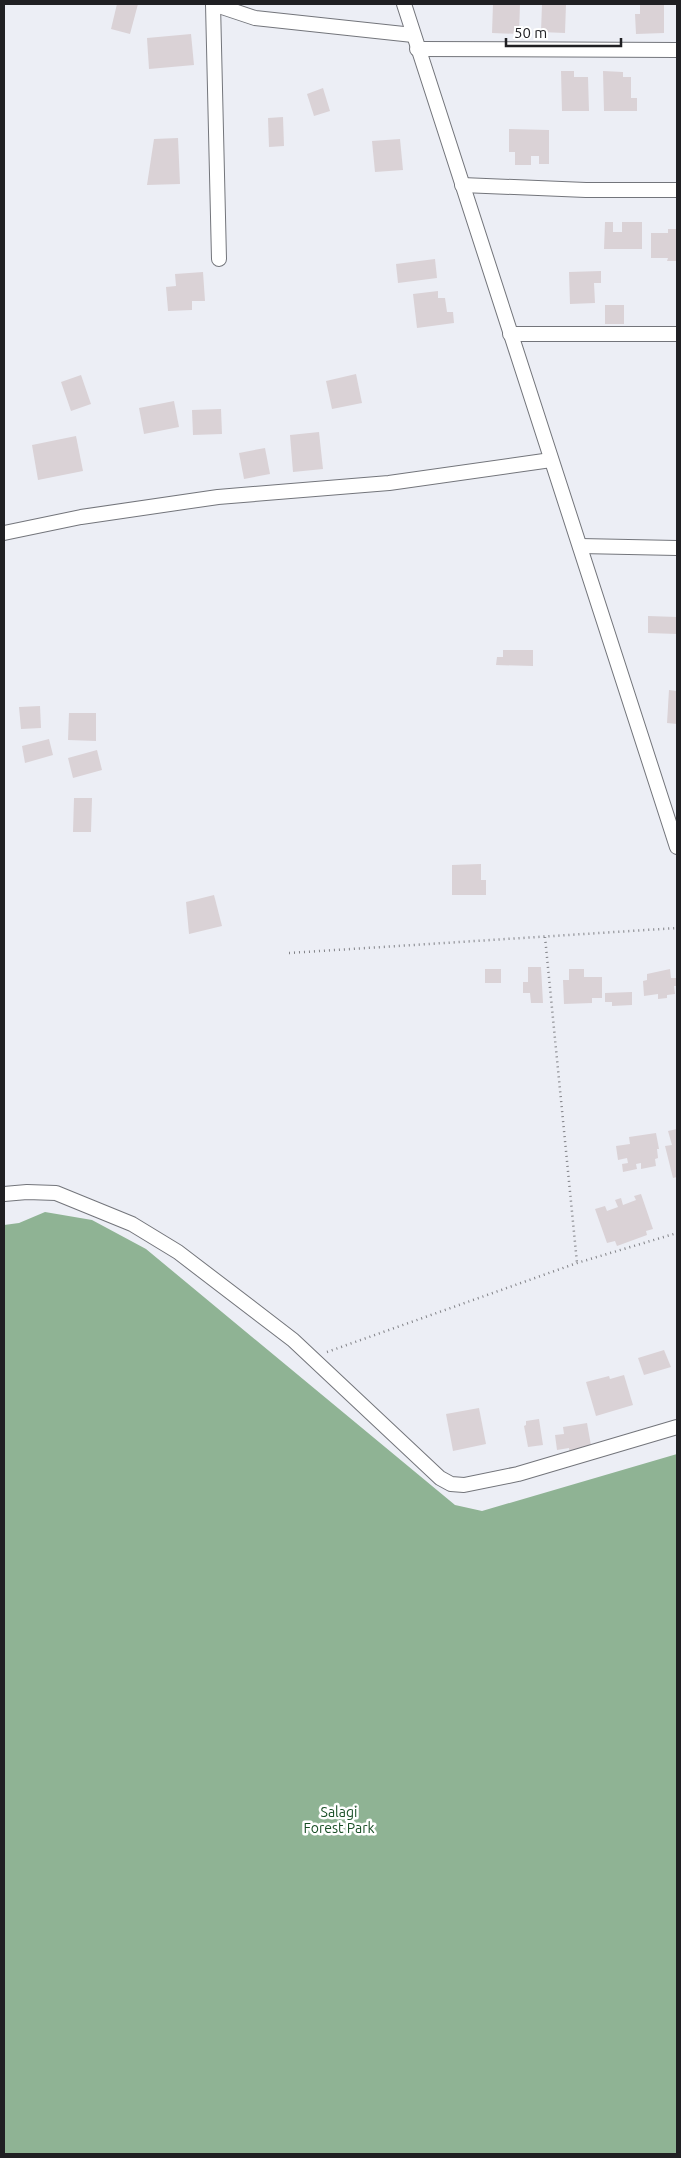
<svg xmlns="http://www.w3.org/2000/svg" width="681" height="2158" viewBox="0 0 681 2158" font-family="Ubuntu,sans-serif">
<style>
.forest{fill:#8fb394}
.building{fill:#dad2d6}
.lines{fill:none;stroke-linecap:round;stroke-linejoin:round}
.street-casing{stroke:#73757b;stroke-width:16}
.path{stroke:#808186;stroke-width:2.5;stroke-dasharray:1 4;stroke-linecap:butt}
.street{stroke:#fff;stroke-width:14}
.labels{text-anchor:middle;stroke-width:5;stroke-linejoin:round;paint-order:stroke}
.park-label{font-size:14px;fill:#194f26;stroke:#fff}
</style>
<rect width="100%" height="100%" fill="#eceef5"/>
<!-- forest -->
<polygon class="forest" points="45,1212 92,1220 146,1249 455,1505 482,1511 677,1454 677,2154 4,2154 4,1225 19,1223"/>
<!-- building -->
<g class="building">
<polygon points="117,4 138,4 130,34 111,29"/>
<polygon points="493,4 520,4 519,34 492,33"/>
<polygon points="542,4 566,4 565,33 541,32"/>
<polygon points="640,4 664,4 664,33 636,34 635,14 640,14"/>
<polygon points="191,34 194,65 149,69 147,38"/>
<polygon points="561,71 574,71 574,77 588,77 589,111 562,111"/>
<polygon points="603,71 623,72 623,77 631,77 631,98 637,98 637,111 604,111"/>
<polygon points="323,88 330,111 314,116 307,94"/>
<polygon points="283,117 284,146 269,147 268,118"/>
<polygon points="509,129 549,130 549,164 539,164 539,156 531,156 531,165 515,165 515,152 509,152"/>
<polygon points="178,138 180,184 147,185 154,139"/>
<polygon points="400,139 403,170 375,172 372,141"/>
<polygon points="605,222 613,222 613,232 622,232 622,222 642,222 642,249 604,249"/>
<polygon points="668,229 677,229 677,261 667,261 668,258 651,258 651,233 668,233"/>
<polygon points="435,259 437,278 398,283 396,264"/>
<polygon points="601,271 601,283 594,283 595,303 570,304 569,272"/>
<polygon points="203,272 205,301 192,301 192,310 168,311 166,287 176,286 175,274"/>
<polygon points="438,291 438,298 445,298 447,312 453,312 454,323 417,328 413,294"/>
<rect x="605" y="305" width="19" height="19"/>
<polygon points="356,374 362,403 332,409 326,381"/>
<polygon points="81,375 91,404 71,411 61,382"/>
<polygon points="174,401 179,427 144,434 139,408"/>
<polygon points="221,409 222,434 193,435 192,410"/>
<polygon points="319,432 323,469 293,472 290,435"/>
<polygon points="76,436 83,471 38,480 32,445"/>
<polygon points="265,448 270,474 244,479 239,453"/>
<polygon points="648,616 677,617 677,634 648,633"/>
<polygon points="503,650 533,650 533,666 496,665 497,657 503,657"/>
<polygon points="669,690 677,691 677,724 667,723"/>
<polygon points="40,706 41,728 21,729 19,707"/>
<polygon points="69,713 96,713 96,741 68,740"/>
<polygon points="49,739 53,755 25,763 22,746"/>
<polygon points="97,750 102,770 73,778 68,758"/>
<polygon points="74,798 92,798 91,832 73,832"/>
<polygon points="481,864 481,880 486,880 486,895 452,895 452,865"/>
<polygon points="214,895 222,926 189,934 186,902"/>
<polygon points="528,967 541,967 543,1003 531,1003 530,993 523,993 523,982 528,982"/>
<rect x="485" y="969" width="16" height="14"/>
<polygon points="569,969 584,969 584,977 602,977 602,998 592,998 592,1003 564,1004 563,980 569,980"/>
<polygon points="670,969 671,978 677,978 677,986 674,986 675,994 667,995 667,998 658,999 658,994 644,996 643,981 647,980 647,974"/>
<polygon points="632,992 632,1005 612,1006 612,1002 605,1002 605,993"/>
<polygon points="677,1129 677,1177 673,1178 665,1146 672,1145 668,1131"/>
<polygon points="656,1133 659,1149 657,1149 658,1158 655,1159 656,1166 641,1169 641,1163 636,1164 637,1169 623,1172 622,1164 628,1163 627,1158 618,1160 616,1146 630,1144 629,1137"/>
<polygon points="641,1194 653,1229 646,1231 647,1235 617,1246 615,1241 607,1243 595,1209 605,1206 607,1211 618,1207 615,1200 621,1198 623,1205 636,1200 634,1196"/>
<polygon points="664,1350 671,1367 644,1375 638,1358"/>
<polygon points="624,1375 633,1405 596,1416 586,1382 609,1376 610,1379"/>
<polygon points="479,1408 486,1444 453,1451 446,1414"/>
<polygon points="539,1419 543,1445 528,1447 524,1426 526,1425 526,1421"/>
<polygon points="587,1423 592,1451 570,1455 569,1448 557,1450 555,1435 564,1434 563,1427"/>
</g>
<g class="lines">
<!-- street casing -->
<g class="street-casing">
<g id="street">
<polyline points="213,4 219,259"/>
<polyline points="213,4 255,18 413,35"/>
<polyline points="404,4 677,847"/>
<polyline points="417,49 677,50"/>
<polyline points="462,185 586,190 677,190"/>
<polyline points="510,334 677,334"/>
<polyline points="4,533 81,517 218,497 389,483 551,460"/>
<polyline points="580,546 677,548"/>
<polyline points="4,1194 27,1192 56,1193 132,1224 178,1252 293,1340 440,1478 451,1484 464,1485 518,1474 677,1427"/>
</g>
</g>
<!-- path -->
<g class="path">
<polyline points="545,937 577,1263"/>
<polyline points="289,953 677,928"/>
<polyline points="327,1352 577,1263 677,1233"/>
</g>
<!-- street -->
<use href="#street" class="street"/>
</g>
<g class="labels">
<!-- park labels -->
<g class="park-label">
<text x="339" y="1817">Salagi<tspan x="339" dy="16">Forest Park</tspan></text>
</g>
</g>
<!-- border -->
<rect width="681" height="2158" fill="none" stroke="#202023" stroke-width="10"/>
<!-- scale -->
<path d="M506 38v8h115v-8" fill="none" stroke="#202023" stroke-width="2.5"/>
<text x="514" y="38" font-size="15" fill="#202023" stroke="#ffffff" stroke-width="4" paint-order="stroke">50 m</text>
</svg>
